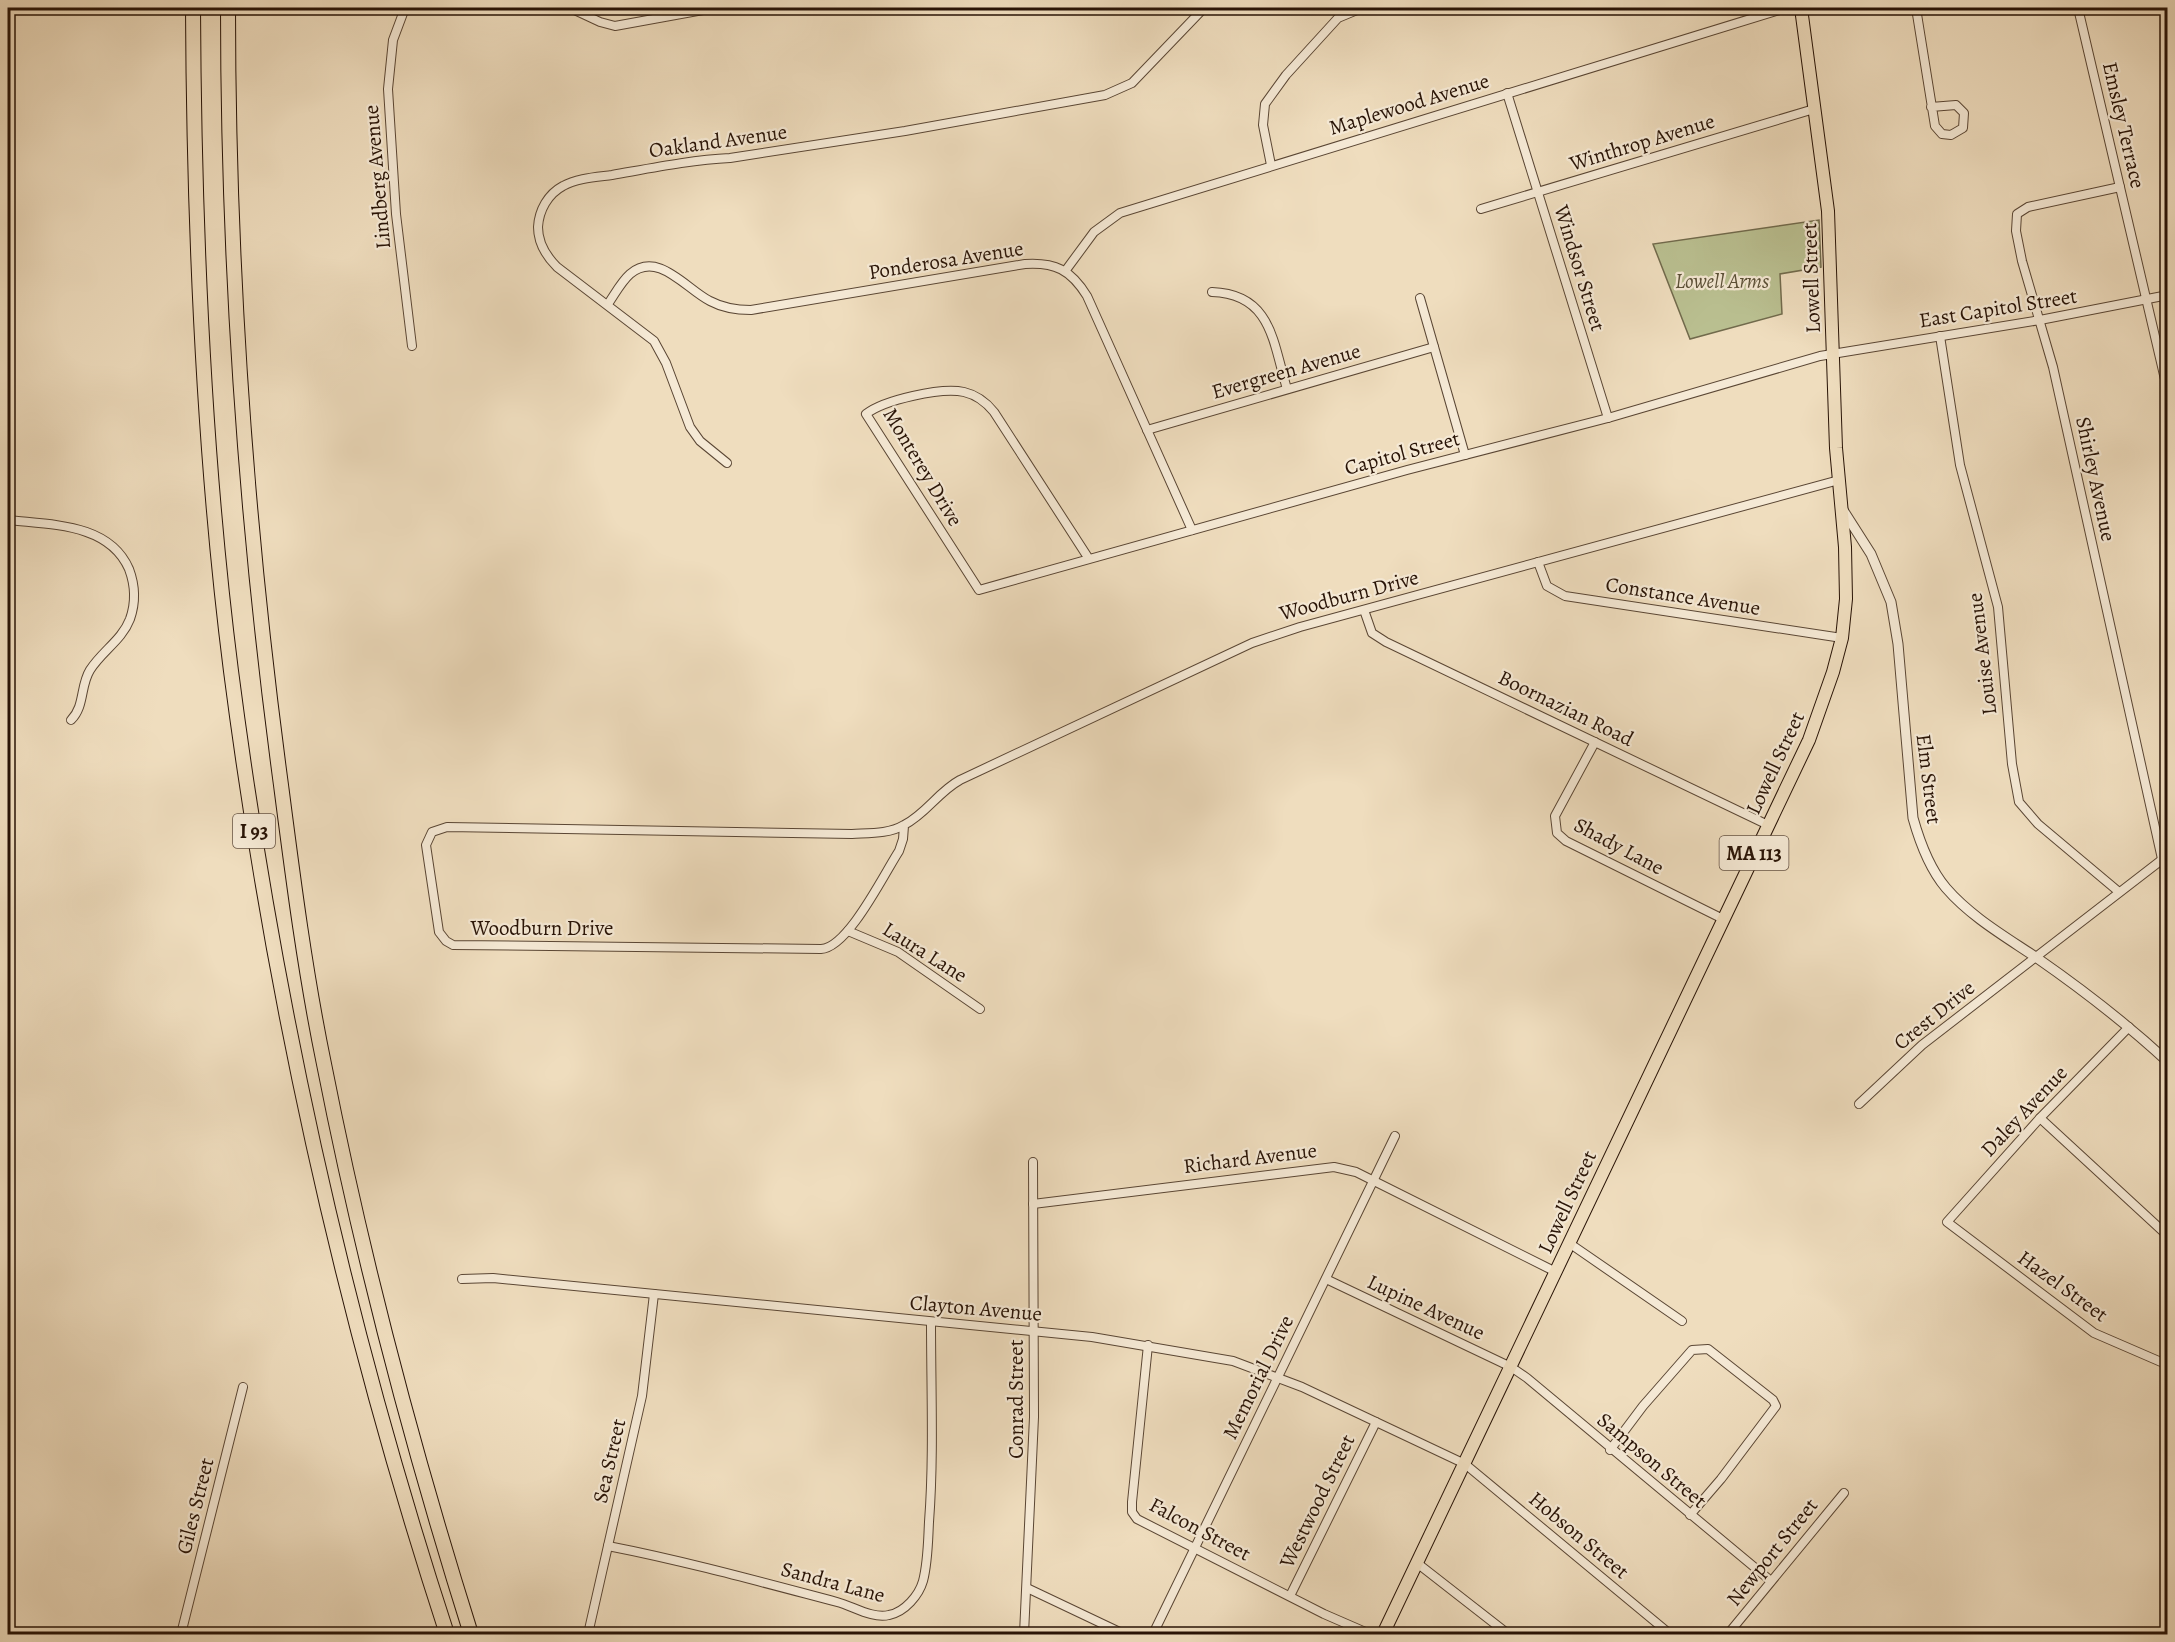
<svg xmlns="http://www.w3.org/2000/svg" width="2175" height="1642" viewBox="0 0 2175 1642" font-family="Alegreya,serif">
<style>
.green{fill:#bac091;stroke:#716a4c;stroke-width:1.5}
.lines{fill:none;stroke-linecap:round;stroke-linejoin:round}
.minor-casing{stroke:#5a4634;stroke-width:10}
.tertiary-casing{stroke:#5a4634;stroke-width:11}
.primary-casing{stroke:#281306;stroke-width:14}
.motorway-casing{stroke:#281306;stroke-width:16}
.minor{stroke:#f5e9d5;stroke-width:8}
.tertiary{stroke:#f5e9d5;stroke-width:9}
.primary{stroke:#efddbe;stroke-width:12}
.motorway{stroke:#efddbe;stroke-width:14}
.labels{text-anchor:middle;stroke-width:4.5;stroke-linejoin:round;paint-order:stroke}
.shield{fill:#f5e9d5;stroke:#665344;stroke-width:1.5}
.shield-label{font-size:20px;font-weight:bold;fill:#281306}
.street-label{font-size:21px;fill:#281306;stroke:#f5e9d5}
.park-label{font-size:21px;font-style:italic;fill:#5b5037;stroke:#f5e9d5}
</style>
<rect width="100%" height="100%" fill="#efddbe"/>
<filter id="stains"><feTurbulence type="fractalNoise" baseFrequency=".00333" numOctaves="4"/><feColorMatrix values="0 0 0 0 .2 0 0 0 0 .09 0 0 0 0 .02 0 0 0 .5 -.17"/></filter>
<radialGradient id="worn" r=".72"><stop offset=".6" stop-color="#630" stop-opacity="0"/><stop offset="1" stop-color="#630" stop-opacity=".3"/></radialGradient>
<!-- green -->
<polygon class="green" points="1819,220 1821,267 1780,274 1782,314 1690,339 1653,244"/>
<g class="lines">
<!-- minor casing -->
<g class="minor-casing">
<g id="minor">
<polyline points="405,8 393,40 388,89 396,214 412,346"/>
<polyline points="570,8 600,22 615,26 714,8"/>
<polyline points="1916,8 1935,126 1942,134 1951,135 1963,128 1964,113 1956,105 1931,107"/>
<polyline points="2078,8 2168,392"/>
<polyline points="1507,93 1608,418"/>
<polyline points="1271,165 1263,125 1265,104 1286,75 1338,18 1362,8"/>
<polyline points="2120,187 2028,207 2017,214 2016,231 2022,261 2053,367 2162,859"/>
<polyline points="1481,209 1814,109"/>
<polyline points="1066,270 1094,232 1120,213 1786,8"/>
<path d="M1212 292C1272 294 1273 343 1287 389"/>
<polyline points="1420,298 1465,455"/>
<path d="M608 304C615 294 621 282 630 274 658 250 686 289 710 301 723 308 737 310 751 310L1025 264C1055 262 1071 270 1087 296L1192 530"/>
<polyline points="1940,336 1960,465 1998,607 2012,764 2019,802 2038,824 2119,892"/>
<polyline points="1147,430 1434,347"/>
<path d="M727 463 700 441 690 427 666 363 654 341 557 267C546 256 538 243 538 227 539 210 548 194 563 186 577 178 597 177 612 175 652 168 691 160 730 158L905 131 1105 95 1132 83 1204 8"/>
<path d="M8 520C51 525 109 523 129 569 135 585 136 602 130 619 122 640 102 651 90 670 80 686 85 706 71 720"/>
<path d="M1089 559 994 412C986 402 977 395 964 392 941 387 884 400 866 414L979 590 1407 470 1608 418 1820 356 2040 320 2168 295"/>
<polyline points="1538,562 1547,586 1565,596 1842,638"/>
<polyline points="1364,610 1372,633 1386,642 1768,825"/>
<polyline points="1595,742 1555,816 1557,833 1566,841 1723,919"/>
<path d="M904 826 903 839 899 851C884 874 848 948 821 949L453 945 446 941 439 932 426 845 432 832 447 827 852 834C870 833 889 834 904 825 926 814 938 792 960 780L1252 643 1300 627 1839 480"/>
<polyline points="848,931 898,952 980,1009"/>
<polyline points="2129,1027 2040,1118 1947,1222 2094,1333 2168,1365"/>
<polyline points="1859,1104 1922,1045 2168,855"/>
<polyline points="2040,1118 2168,1236"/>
<polyline points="1033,1204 1334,1167 1356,1172 1556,1272"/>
<polyline points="1569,1243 1682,1321"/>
<polyline points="462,1279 493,1278 1092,1337 1233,1361 1302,1387 1465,1464 1670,1634"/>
<polyline points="1326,1279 1511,1367 1527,1378 1771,1581"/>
<polyline points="1148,1345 1132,1502 1132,1512 1137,1519 1324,1614 1370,1634"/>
<polyline points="1610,1450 1643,1406 1692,1350 1708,1349 1773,1400 1776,1406 1721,1479 1690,1515"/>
<path d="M608 1546C685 1561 761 1582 837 1602 853 1606 872 1619 889 1615 905 1612 919 1595 923 1581 928 1562 928 1541 929 1522 934 1456 931 1389 931 1322"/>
<polyline points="1417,1563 1508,1634"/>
<polyline points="1027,1588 1124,1634"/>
<polyline points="1290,1596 1376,1422"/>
<polyline points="181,1634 243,1387"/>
<polyline points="588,1634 642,1396 654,1294"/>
<polyline points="1024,1634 1034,1417 1033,1162"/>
<polyline points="1153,1634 1395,1136"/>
<polyline points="1728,1634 1844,1493"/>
<polyline points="1939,1634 1941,1633"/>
</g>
</g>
<!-- tertiary casing -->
<g class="tertiary-casing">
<path id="tertiary" d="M1843 510 1871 554 1891 602 1898 644 1913 818C1920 843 1929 868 1946 888 1971 917 2006 937 2037 958 2083 990 2127 1024 2168 1062"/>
</g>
<!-- primary casing -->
<g class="primary-casing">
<polyline id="primary" points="1383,1634 1809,740 1833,672 1842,638 1846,599 1845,547 1836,448 1828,211 1801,8"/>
</g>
<!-- motorway casing -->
<g class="motorway-casing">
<g id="motorway">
<path d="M193 8C194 229 203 451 231 671 273 997 345 1322 447 1634"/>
<path d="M228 8C228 270 246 525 281 785 293 878 305 972 324 1064 362 1257 412 1447 471 1634"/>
</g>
</g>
<!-- minor -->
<use href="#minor" class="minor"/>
<!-- tertiary -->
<use href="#tertiary" class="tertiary"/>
<!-- primary -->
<use href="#primary" class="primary"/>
<!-- motorway -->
<use href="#motorway" class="motorway"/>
</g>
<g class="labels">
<!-- shield labels -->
<g class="shield">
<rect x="233" y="814" width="42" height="34" rx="4.5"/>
<rect x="1719.5" y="836" width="69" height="34" rx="4.5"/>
</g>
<g class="shield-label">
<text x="254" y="838">I 93</text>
<text x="1754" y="860">MA 113</text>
</g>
<!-- street labels -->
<g class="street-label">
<text transform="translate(1409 104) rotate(-17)" y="7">Maplewood Avenue</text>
<text transform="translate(2124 125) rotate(77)" y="7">Emsley Terrace</text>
<text transform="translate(718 141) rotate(-8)" y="7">Oakland Avenue</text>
<text transform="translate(1642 142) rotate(-17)" y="7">Winthrop Avenue</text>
<text transform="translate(377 177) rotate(-95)" y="7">Lindberg Avenue</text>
<text transform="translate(946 260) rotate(-9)" y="7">Ponderosa Avenue</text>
<text transform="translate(1580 268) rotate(73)" y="7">Windsor Street</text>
<text transform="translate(1811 278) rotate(-92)" y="7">Lowell Street</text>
<text transform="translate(1998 308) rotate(-9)" y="7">East Capitol Street</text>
<text transform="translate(1286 371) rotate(-16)" y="7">Evergreen Avenue</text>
<text transform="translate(1402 453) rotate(-15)" y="7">Capitol Street</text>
<text transform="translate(923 467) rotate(59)" y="7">Monterey Drive</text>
<text transform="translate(2096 479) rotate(78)" y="7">Shirley Avenue</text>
<text transform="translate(1349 595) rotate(-15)" y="7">Woodburn Drive</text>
<text transform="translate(1683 596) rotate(9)" y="7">Constance Avenue</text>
<text transform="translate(1982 654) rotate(-97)" y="7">Louise Avenue</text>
<text transform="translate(1566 708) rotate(26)" y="7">Boornazian Road</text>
<text transform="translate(1775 763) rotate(-65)" y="7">Lowell Street</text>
<text transform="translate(1929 779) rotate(83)" y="7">Elm Street</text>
<text transform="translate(1619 846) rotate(28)" y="7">Shady Lane</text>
<text x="542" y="935">Woodburn Drive</text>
<text transform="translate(925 952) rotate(32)" y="7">Laura Lane</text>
<text transform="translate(1934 1015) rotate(-39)" y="7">Crest Drive</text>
<text transform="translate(2024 1111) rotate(-47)" y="7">Daley Avenue</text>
<text transform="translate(1250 1158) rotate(-7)" y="7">Richard Avenue</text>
<text transform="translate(1567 1202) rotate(-65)" y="7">Lowell Street</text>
<text transform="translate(2063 1286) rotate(36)" y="7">Hazel Street</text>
<text transform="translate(1426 1307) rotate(25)" y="7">Lupine Avenue</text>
<text transform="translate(976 1308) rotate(5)" y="7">Clayton Avenue</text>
<text transform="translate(1258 1377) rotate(-64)" y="7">Memorial Drive</text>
<text transform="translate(1016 1399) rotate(-90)" y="7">Conrad Street</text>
<text transform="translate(1652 1460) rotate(40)" y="7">Sampson Street</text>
<text transform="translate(609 1461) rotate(-77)" y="7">Sea Street</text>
<text transform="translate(1317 1501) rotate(-64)" y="7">Westwood Street</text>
<text transform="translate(195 1506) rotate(-76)" y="7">Giles Street</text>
<text transform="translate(1200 1529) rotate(28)" y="7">Falcon Street</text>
<text transform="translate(1579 1535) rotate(40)" y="7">Hobson Street</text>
<text transform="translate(1772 1552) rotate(-51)" y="7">Newport Street</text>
<text transform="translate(833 1582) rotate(15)" y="7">Sandra Lane</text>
</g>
<!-- park labels -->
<g class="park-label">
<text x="1722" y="288">Lowell Arms</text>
</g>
</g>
<!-- margin -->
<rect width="2175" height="1642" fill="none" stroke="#efddbe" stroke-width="30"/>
<rect x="9" y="9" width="2157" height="1624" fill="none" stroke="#281306" stroke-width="3"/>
<rect x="15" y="15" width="2145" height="1612" fill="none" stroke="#281306" stroke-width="1.5"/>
<rect width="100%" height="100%" filter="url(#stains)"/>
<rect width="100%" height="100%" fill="url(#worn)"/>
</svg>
